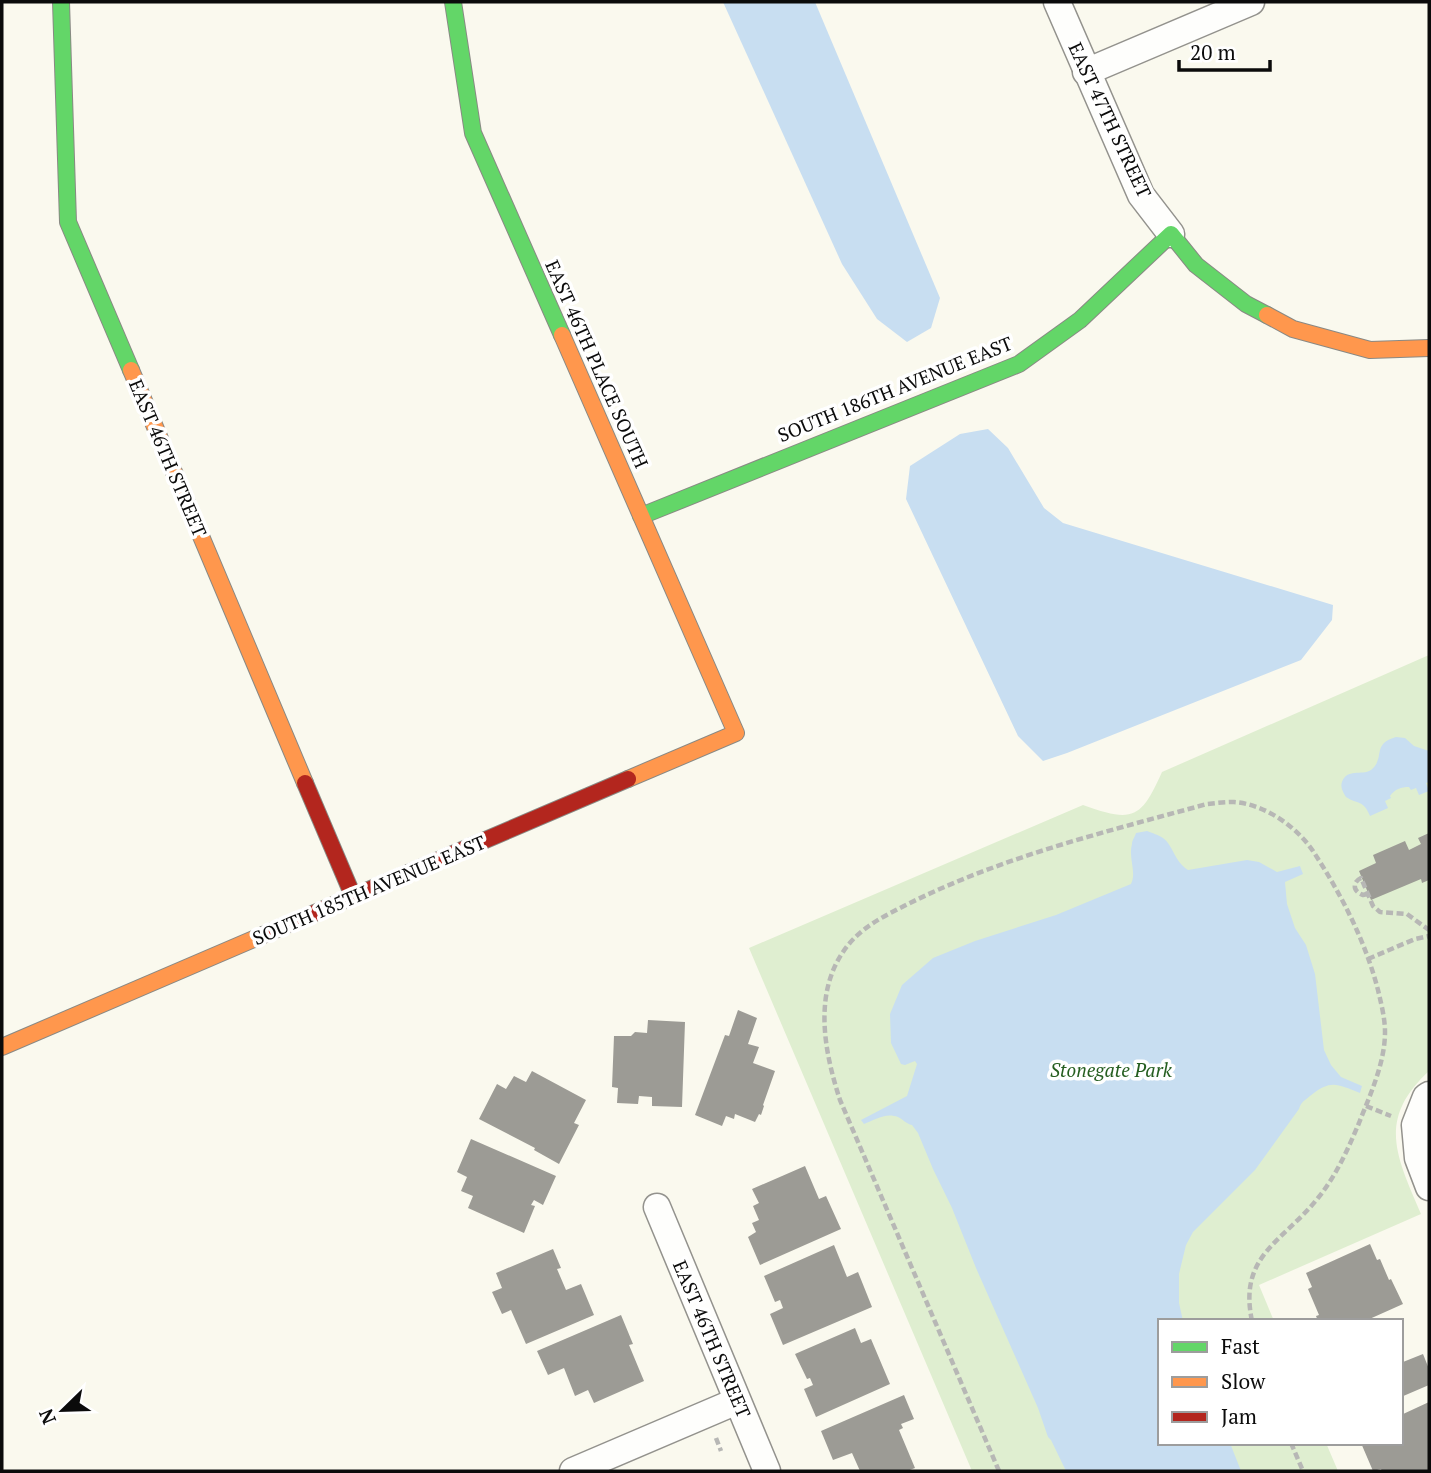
<svg xmlns="http://www.w3.org/2000/svg" width="1431" height="1473" viewBox="0 0 1431 1473" font-family="'PT Serif',serif">
<style>
.green{fill:#dfeed0}
.water{fill:#c8def1}
.building{fill:#9c9b95}
.lines{fill:none;stroke-linecap:round;stroke-linejoin:round}
.street-casing{stroke:#93928d;stroke-width:29}
.fast-casing{stroke:#898984;stroke-width:18}
.slow-casing{stroke:#898984;stroke-width:18}
.jam-casing{stroke:#898984;stroke-width:18}
.path{stroke:#b7b7b5;stroke-width:4.5;stroke-dasharray:7 3.5;stroke-linecap:butt}
.street{stroke:#fefefc;stroke-width:26}
.fast{stroke:#63d668;stroke-width:16}
.slow{stroke:#ff974d;stroke-width:16}
.jam{stroke:#b3261e;stroke-width:16}
.labels{text-anchor:middle;stroke-width:7;stroke-linejoin:round;paint-order:stroke}
.street-label{font-size:19px;fill:#0b0b0b;stroke:#fff}
.park-label{font-size:19px;font-style:italic;fill:#255e20;stroke:#fff}
</style>
<rect width="100%" height="100%" fill="#faf9ee"/>
<!-- green -->
<path class="green" d="M1429 655V1071C1376 1120 1397 1157 1421 1214L1259 1285 1274 1321H1160V1443H1326L1338 1471H972L749 948 1083 805C1133 823 1141 819 1162 772Z"/>
<!-- water -->
<g class="water">
<polygon points="723,2 815,2 940,298 931,328 907,342 877,319 842,264"/>
<polygon points="988,429 1008,448 1044,508 1063,523 1333,605 1332,620 1301,660 1067,753 1043,761 1018,736 906,499 910,466 960,434"/>
<path d="M1396 737 1405 738 1414 746 1429 751V782L1426 783 1429 791 1419 795 1416 788 1411 790 1409 787C1401 787 1395 789 1390 796L1391 798 1385 801 1388 808 1370 816C1363 799 1358 805 1346 797 1343 792 1340 787 1342 782 1347 768 1361 776 1371 770 1386 758 1371 744 1396 737Z"/>
<path d="M1147 831C1152 833 1159 835 1163 838 1173 845 1174 861 1188 870L1247 860 1259 862 1277 872 1300 866 1303 874 1285 882 1287 904 1295 928 1306 945 1315 974 1324 1050 1331 1065 1341 1077 1362 1086 1360 1093C1337 1084 1331 1079 1310 1096 1304 1101 1301 1102 1299 1109L1255 1170 1193 1232 1186 1245 1179 1274V1303L1183 1321H1160V1443H1230L1241 1471H1066L1051 1440 1048 1437 1038 1408 976 1268 952 1208 933 1169 918 1133 912 1125C906 1124 903 1119 898 1117 886 1112 874 1120 864 1124L861 1120 907 1096 917 1064 915 1061 905 1065 901 1064 891 1043 890 1014 902 985 933 958 975 941 1056 915 1131 884C1137 872 1128 858 1132 844 1132 840 1135 837 1136 833Z"/>
</g>
<!-- building -->
<g class="building">
<polygon points="1429,833 1429,880 1422,883 1421,879 1371,900 1359,871 1376,863 1373,855 1405,841 1409,850 1421,844 1418,838"/>
<polygon points="738,1010 757,1018 748,1044 759,1047 753,1063 775,1071 763,1105 764,1106 761,1115 759,1114 755,1122 735,1114 734,1119 726,1116 722,1126 695,1115 725,1035 729,1036"/>
<polygon points="648,1020 685,1022 682,1107 652,1106 652,1097 639,1096 638,1104 617,1103 618,1088 612,1087 614,1036 631,1036 635,1032 647,1033"/>
<polygon points="532,1071 586,1100 574,1123 579,1125 559,1164 534,1150 535,1148 479,1119 497,1084 506,1089 514,1076 526,1082"/>
<polygon points="471,1139 556,1176 543,1205 534,1200 531,1205 535,1206 524,1233 468,1208 473,1196 461,1191 467,1177 457,1172"/>
<polygon points="805,1166 819,1199 826,1196 841,1229 760,1265 748,1237 756,1232 752,1223 759,1220 753,1206 759,1203 752,1189"/>
<polygon points="1370,1244 1377,1260 1380,1259 1389,1280 1391,1279 1403,1304 1365,1321 1318,1321 1316,1316 1319,1315 1308,1289 1312,1287 1306,1273"/>
<polygon points="834,1245 847,1277 858,1272 872,1307 783,1345 770,1314 783,1308 780,1300 775,1302 764,1276"/>
<polygon points="553,1249 561,1268 557,1269 566,1290 581,1284 594,1315 526,1344 511,1310 502,1314 492,1292 502,1288 496,1273"/>
<polygon points="621,1315 633,1344 629,1345 644,1381 594,1403 588,1390 575,1396 564,1368 548,1375 537,1351"/>
<polygon points="855,1328 861,1343 871,1339 890,1384 816,1417 804,1389 813,1385 810,1378 807,1379 795,1354"/>
<polygon points="1423,1354 1429,1369 1429,1385 1401,1397 1401,1357 1403,1362"/>
<polygon points="904,1395 914,1419 901,1424 903,1428 899,1430 915,1468 907,1471 860,1471 852,1453 833,1460 821,1431"/>
<polygon points="1429,1402 1429,1471 1382,1471 1381,1469 1373,1471 1361,1443 1401,1443 1401,1415"/>
</g>
<g class="lines">
<!-- street casing -->
<g class="street-casing">
<g id="street">
<polyline points="1057,2 1141,195 1171,234"/>
<polyline points="1086,72 1251,2"/>
<polyline points="1429,1095 1426,1097 1415,1125 1418,1158 1429,1187"/>
<polyline points="657,1207 767,1471"/>
<polyline points="573,1471 737,1401"/>
</g>
</g>
<!-- fast casing -->
<g class="fast-casing">
<g id="fast">
<polyline points="61,2 68,222 131,370"/>
<polyline points="453,2 473,133 562,335"/>
<polyline points="641,516 1019,364 1080,320 1171,234 1196,265 1246,304 1267,315"/>
</g>
</g>
<!-- slow casing -->
<g class="slow-casing">
<g id="slow">
<polyline points="1267,315 1293,329 1370,350 1429,348"/>
<polyline points="562,335 736,733 628,779"/>
<polyline points="131,370 305,783"/>
<polyline points="2,1047 263,935"/>
</g>
</g>
<!-- jam casing -->
<g class="jam-casing">
<g id="jam">
<polyline points="305,783 353,896"/>
<polyline points="263,935 628,779"/>
</g>
</g>
<!-- path -->
<g class="path">
<path d="M1367 894 1363 895C1354 892 1351 883 1361 878L1373 906 1380 912 1407 914 1429 930"/>
<polyline points="1368,959 1415,939 1429,936"/>
<polyline points="1366,1106 1391,1116"/>
<polyline points="716,1438 721,1451"/>
<polyline points="1291,1443 1303,1471"/>
<path d="M999 1471 840 1100C825 1054 813 996 843 952 858 929 882 917 906 905 1001 857 1105 832 1207 804 1216 803 1225 802 1234 802 1264 804 1296 826 1313 851 1341 894 1365 940 1378 990 1381 1003 1385 1018 1385 1032 1385 1063 1370 1095 1359 1123 1348 1149 1336 1176 1318 1198 1283 1242 1238 1255 1252 1321"/>
</g>
<!-- street -->
<use href="#street" class="street"/>
<!-- fast -->
<use href="#fast" class="fast"/>
<!-- slow -->
<use href="#slow" class="slow"/>
<!-- jam -->
<use href="#jam" class="jam"/>
</g>
<g class="labels">
<!-- street labels -->
<g class="street-label">
<text transform="translate(1110 120) rotate(65)" y="7">EAST 47TH STREET</text>
<text transform="translate(597 364) rotate(66)" y="7">EAST 46TH PLACE SOUTH</text>
<text transform="translate(895 389) rotate(-22)" y="7">SOUTH 186TH AVENUE EAST</text>
<text transform="translate(168 458) rotate(67)" y="7">EAST 46TH STREET</text>
<text transform="translate(369 890) rotate(-23)" y="7">SOUTH 185TH AVENUE EAST</text>
<text transform="translate(712 1339) rotate(67)" y="7">EAST 46TH STREET</text>
</g>
<!-- park labels -->
<g class="park-label">
<text x="1111" y="1077">Stonegate Park</text>
</g>
</g>
<!-- border -->
<rect width="1431" height="1473" fill="none" stroke="#0b0b0b" stroke-width="7"/>
<!-- legend -->
<rect x="1158" y="1319" width="245" height="126" fill="#ffffff" stroke="#9d9d9d" stroke-width="2"/>
<rect x="1172" y="1342" width="35" height="10" fill="#63d668" stroke="#9d9d9d" stroke-width="2"/>
<text x="1221" y="1354" font-size="21" fill="#0b0b0b">Fast</text>
<rect x="1172" y="1377" width="35" height="10" fill="#ff974d" stroke="#9d9d9d" stroke-width="2"/>
<text x="1221" y="1389" font-size="21" fill="#0b0b0b">Slow</text>
<rect x="1172" y="1412" width="35" height="10" fill="#b3261e" stroke="#9d9d9d" stroke-width="2"/>
<text x="1221" y="1424" font-size="21" fill="#0b0b0b">Jam</text>
<!-- north arrow -->
<g transform="translate(63 1410) rotate(247)" stroke="#ffffff" stroke-width="5" paint-order="stroke">
<path d="M0-5L12 26L0 18L-12 26Z" fill="#0b0b0b"/>
<text y="-10" font-size="19" font-weight="bold" text-anchor="middle" fill="#0b0b0b">N</text>
</g>
<!-- scale -->
<path d="M1179 60v10h91v-10" fill="none" stroke="#0b0b0b" stroke-width="3.5"/>
<text x="1190" y="60" font-size="21" fill="#0b0b0b" stroke="#ffffff" stroke-width="5" paint-order="stroke">20 m</text>
</svg>
